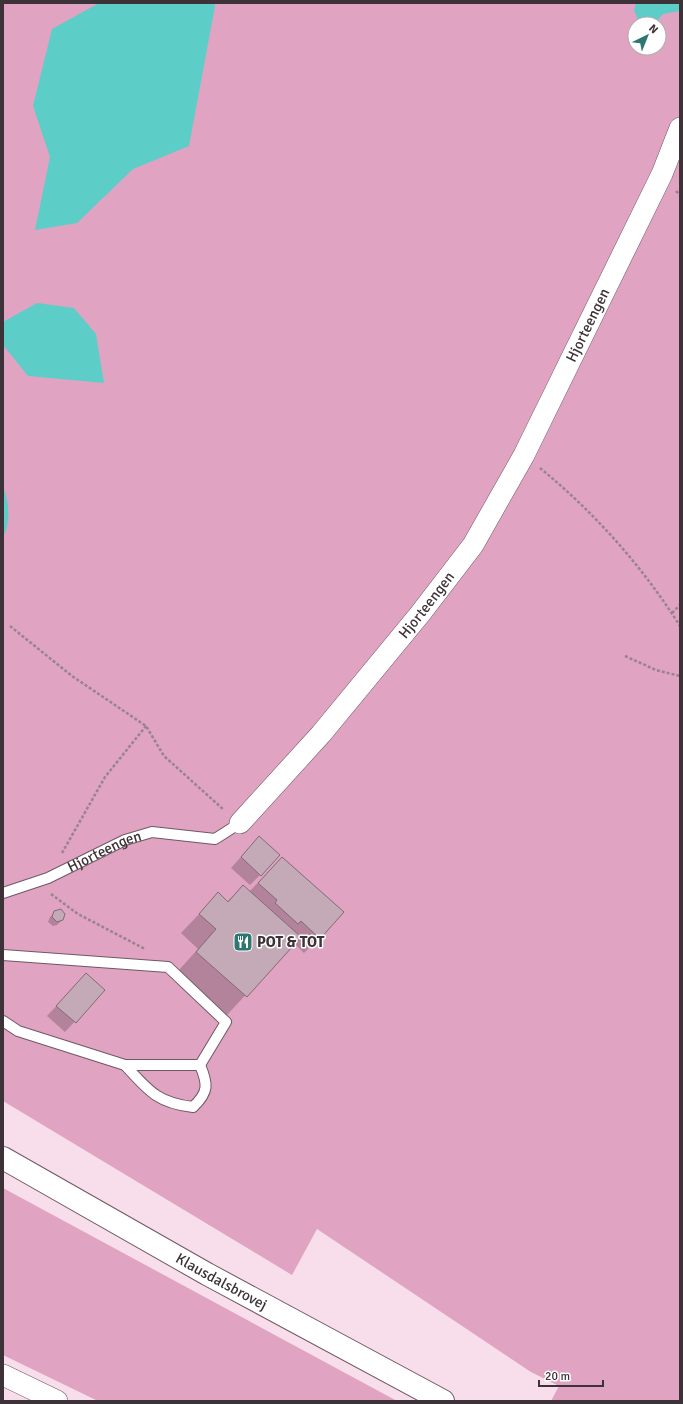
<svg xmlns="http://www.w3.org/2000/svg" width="683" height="1404" viewBox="0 0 683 1404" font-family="Signika,sans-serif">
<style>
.green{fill:#e0a3c2;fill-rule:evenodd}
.water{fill:#5dcec7}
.shadow{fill:#0003}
.building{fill:#c3aab6;stroke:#826a76}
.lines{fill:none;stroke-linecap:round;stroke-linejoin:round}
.service-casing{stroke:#6f5863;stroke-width:12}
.minor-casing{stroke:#6f5863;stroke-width:22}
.tertiary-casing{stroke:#6f5863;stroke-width:24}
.path{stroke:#97848d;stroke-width:2.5;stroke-dasharray:3 2;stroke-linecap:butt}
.service{stroke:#fff;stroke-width:10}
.minor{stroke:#fff;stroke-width:21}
.tertiary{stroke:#fff;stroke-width:22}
.labels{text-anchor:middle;stroke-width:3;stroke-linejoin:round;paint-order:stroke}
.street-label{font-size:15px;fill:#3d3237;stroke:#fff}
.poi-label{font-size:15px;font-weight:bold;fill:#3d3237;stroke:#fff;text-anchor:start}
</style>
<rect width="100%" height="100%" fill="#f8ddea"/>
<!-- green -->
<g class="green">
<path d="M3 3H680V1401H551L559 1386 531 1372 317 1229 292 1275 3 1101ZM635 24H659V48H635Z"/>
<polygon points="3,1188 397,1401 98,1401 3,1355"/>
</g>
<!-- water -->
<g class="water">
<polygon points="99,3 214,3 215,6 189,146 133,169 77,223 35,230 50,157 33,106 52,29"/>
<polygon points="636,3 680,3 680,11 663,14 654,24 640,24 634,10"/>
<polygon points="37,303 74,308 96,334 104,383 28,376 3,345 3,322"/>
<path d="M3 487C9 499 11 525 3 536Z"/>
</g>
<!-- shadow -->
<g class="shadow">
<polygon points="249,848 260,875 250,885 231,868"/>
<polygon points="282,858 319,938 304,953 294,943 227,1015 178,971 198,949 181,933 218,894 227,902 243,886 249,892"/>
<polygon points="55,912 62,920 57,925 53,926 48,922 50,917"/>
<polygon points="86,974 104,990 65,1032 47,1016"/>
</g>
<!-- building -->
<g class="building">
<polygon points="259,836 280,855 261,876 241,857"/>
<polygon points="282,857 344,912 320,939 301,921 298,924 275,903 277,900 258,883"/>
<polygon points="243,885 301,937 247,997 196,952 216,929 199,914 218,892 228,902"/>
<polygon points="61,909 65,914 63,920 57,922 52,917 54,911"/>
<polygon points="86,973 105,990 76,1023 56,1006"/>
</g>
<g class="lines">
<!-- service casing -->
<g class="service-casing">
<g id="service">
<path id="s1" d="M3 893 48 878 125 840 152 832 215 839 240 823"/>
<polyline points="3,955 168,967 226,1022 200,1065 125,1065 18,1031 3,1021"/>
<path d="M125 1065C148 1090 157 1103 193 1107 209 1092 208 1084 200 1065"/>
</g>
</g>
<!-- minor casing -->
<g class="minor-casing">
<g id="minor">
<path id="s2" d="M240 823 321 734 420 614 473 545 524 455 662 174 680 128"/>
<polyline points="3,1375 57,1401"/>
</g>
</g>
<!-- tertiary casing -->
<g class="tertiary-casing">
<g id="tertiary">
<path id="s3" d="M3 1158 207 1274 443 1401"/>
</g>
</g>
<!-- path -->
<g class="path">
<polyline points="676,191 680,195"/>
<path d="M540 468C595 513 642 566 680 626"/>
<polyline points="672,613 680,605"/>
<polyline points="10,626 72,676 146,726 164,756 224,810"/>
<polyline points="625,656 656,670 680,676"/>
<polyline points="62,853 105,777 146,726"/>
<polyline points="51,894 78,914 145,949"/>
</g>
<!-- service -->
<use href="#service" class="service"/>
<!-- minor -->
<use href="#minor" class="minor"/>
<!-- tertiary -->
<use href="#tertiary" class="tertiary"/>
</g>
<!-- icons -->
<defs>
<g id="restaurant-square" transform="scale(1)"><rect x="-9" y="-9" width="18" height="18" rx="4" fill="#2d7672" stroke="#fff"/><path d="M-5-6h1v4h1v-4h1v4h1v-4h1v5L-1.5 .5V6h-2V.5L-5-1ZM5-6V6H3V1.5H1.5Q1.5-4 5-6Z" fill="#fff"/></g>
</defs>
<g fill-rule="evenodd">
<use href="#restaurant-square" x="243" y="942"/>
</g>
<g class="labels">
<!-- street labels -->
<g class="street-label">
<text dy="5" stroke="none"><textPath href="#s2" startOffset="611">Hjorteengen</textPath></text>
<text dy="5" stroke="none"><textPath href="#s2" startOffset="287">Hjorteengen</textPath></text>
<text dy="5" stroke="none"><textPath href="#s1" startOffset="110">Hjorteengen</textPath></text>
<text dy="5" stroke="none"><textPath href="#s3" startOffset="251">Klausdalsbrovej</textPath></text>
</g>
<!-- poi labels -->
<g class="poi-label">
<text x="257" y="947">POT &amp; TOT</text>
</g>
</g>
<!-- border -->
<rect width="683" height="1404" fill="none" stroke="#3d3237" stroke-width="8"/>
<!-- north arrow -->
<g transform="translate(647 36) rotate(43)"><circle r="19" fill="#ffffff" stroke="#b1adaf"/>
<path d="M0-3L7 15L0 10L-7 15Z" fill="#2d7672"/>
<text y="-6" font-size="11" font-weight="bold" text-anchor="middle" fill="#3d3237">N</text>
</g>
<!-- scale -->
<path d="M539 1380v6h64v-6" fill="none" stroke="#3d3237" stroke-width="2"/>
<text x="545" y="1380" font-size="12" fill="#3d3237" stroke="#ffffff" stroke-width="3" paint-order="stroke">20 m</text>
</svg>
